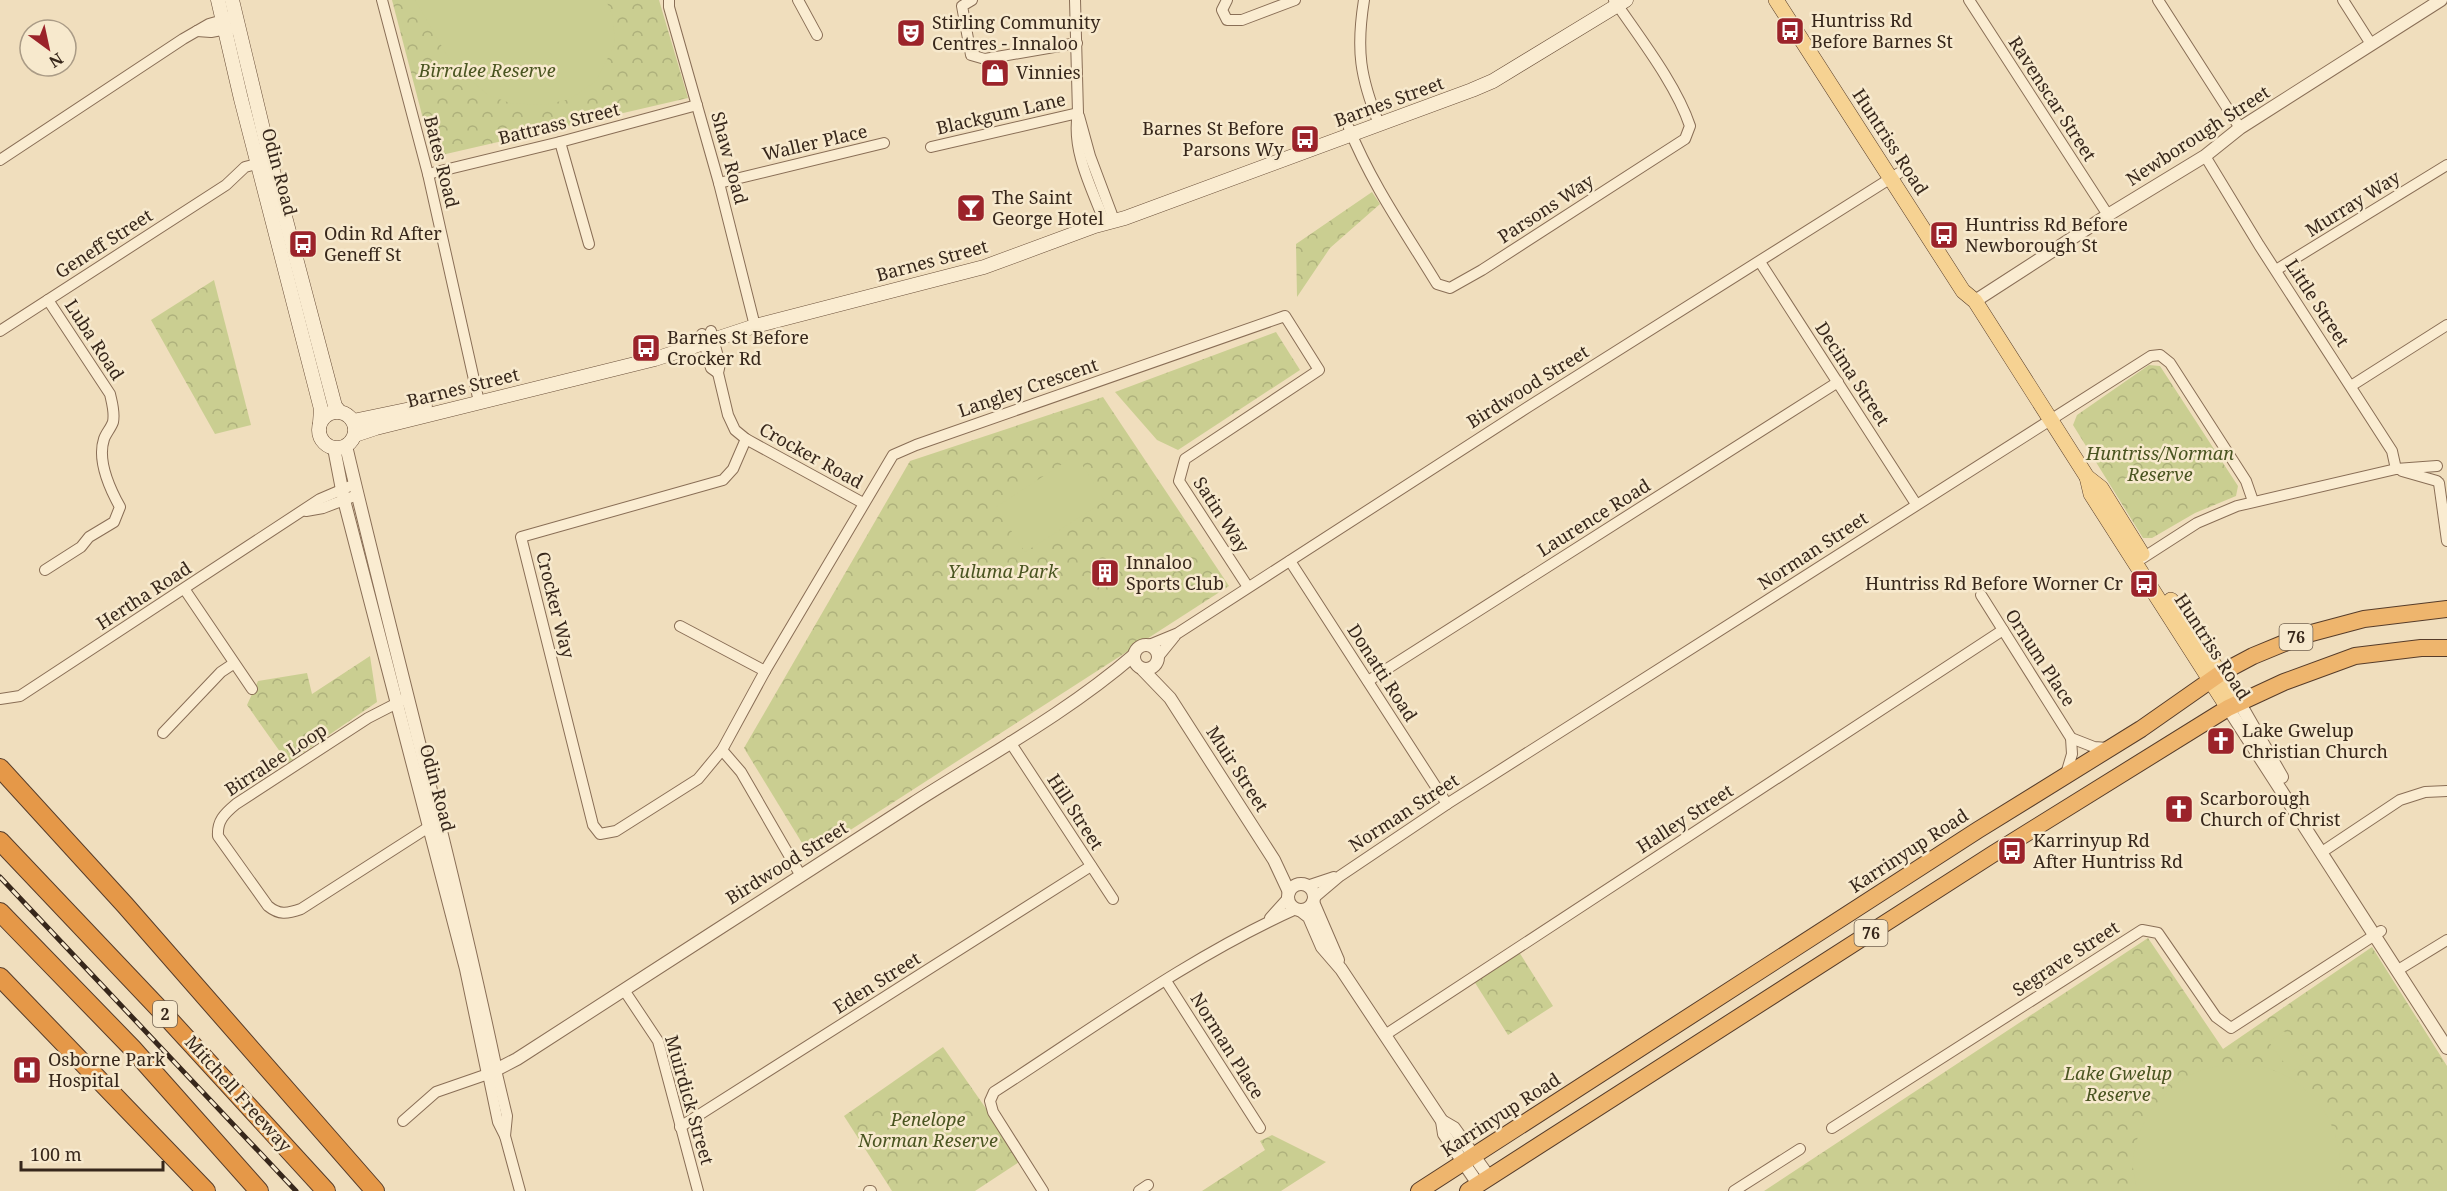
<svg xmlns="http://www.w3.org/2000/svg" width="2447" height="1191" viewBox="0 0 2447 1191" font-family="'Noto Serif',serif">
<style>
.forest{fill:url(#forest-crowns)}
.garden{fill:#cace91}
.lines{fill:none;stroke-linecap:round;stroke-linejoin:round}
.minor-casing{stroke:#896e56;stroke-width:12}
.tertiary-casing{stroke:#896e56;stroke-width:14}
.secondary-casing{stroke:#6a4f39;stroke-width:15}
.primary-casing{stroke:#563c2a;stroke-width:16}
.trunk-casing{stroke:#563c2a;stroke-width:18}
.motorway-casing{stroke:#563c2a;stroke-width:20}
.minor{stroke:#faecd1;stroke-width:10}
.tertiary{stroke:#faecd1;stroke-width:12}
.secondary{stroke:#faecd1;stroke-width:14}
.primary{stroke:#f6d292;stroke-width:15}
.trunk{stroke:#eeb56d;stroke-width:16}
.motorway{stroke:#e59848;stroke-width:18}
.rail-casing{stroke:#37271b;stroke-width:5}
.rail{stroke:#f7e9cd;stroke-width:3;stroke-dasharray:9;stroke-linecap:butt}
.labels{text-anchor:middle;stroke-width:5;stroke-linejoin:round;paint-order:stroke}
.shield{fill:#f7e9cd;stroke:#716150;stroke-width:1.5}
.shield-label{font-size:16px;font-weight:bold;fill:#37271b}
.poi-label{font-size:18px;fill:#37271b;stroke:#f7e9cd;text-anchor:start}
.park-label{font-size:18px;font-style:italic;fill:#4a5521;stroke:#f7e9cd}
.street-label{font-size:18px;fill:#37271b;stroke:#f7e9cd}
</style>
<defs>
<pattern id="forest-crowns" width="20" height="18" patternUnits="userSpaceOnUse" patternTransform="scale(1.5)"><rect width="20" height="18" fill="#cace91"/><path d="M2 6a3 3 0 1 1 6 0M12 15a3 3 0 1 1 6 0" fill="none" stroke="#aeb17c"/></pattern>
</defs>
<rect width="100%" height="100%" fill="#f0debd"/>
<!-- forest -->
<g class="forest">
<polygon points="392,0 659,0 688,98 433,157"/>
<polygon points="1372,192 1380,204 1330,248 1297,297 1296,244"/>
<polygon points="214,280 251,425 215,434 151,320"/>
<polygon points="1276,332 1300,370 1178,450 1157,440 1115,392"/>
<polygon points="2149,365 2160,366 2238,486 2236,496 2195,513 2152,538 2143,538 2073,425 2077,415"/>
<polygon points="1103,397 1229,586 810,856 744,748 910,461"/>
<polygon points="370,656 377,702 288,763 247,705 258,681 307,673 312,694"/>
<polygon points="2148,938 2223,1049 2372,947 2447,1066 2447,1191 1764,1191"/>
<polygon points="1519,952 1553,1006 1508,1035 1472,978"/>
<polygon points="943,1047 1022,1160 975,1191 892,1191 844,1116"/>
<polygon points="1272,1135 1326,1162 1281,1191 1202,1191 1265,1150 1260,1141"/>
</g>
<!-- garden -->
<g class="garden">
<polygon points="415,0 606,0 613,17 615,44 596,81 570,99 544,105 510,103 488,95 452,64"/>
<polygon points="1076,455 1105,501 1025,552 996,507"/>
<polygon points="2284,1031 2307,1061 2291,1072 2269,1042"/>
<path d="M2238 1064C2248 1065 2260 1065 2270 1069 2321 1086 2350 1140 2338 1191H2137C2136 1183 2134 1176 2133 1168 2132 1125 2165 1082 2205 1069 2215 1066 2227 1065 2238 1064Z"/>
</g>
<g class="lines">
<!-- minor casing -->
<g class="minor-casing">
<g id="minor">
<polyline points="382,0 428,174 479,402"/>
<polyline points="669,0 669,7 719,183 755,326"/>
<polyline points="798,0 817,35"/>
<polyline points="972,0 962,6 971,55 985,59 1077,43"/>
<path d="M1075 0 1078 113C1071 150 1092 189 1105 223"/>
<polyline points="1227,0 1222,10 1227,20 1242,20 1295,0"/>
<path d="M1364 0C1356 50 1360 77 1379 124"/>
<polyline points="1969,0 2108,215"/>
<polyline points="2158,0 2240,128"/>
<polyline points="2343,0 2371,44"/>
<polyline points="197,31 211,32 232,28"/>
<polyline points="1079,116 1090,156 1114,220"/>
<path d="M1349 128C1371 183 1406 233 1437 284L1450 288 1482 270 1685 139 1690 126C1676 84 1639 37 1614 0"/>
<polyline points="560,142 589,244"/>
<polyline points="931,147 1078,113"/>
<polyline points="2205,156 2259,245 2392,451 2396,469"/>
<polyline points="0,160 183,39 209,24 230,18"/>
<polyline points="428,174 560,142 697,105"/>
<polyline points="719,183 884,143"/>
<polyline points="1760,262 1916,504"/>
<polyline points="2276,270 2447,165"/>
<polyline points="0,331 226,185 245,167 264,162"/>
<polyline points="711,331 720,364 718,373 728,415 735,430 746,439 863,503"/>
<polyline points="702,334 711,368 718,373"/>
<polyline points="2351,386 2447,325"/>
<polyline points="746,439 733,469 723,480 521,537 593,825 600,834 616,831 698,779 722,750 765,671 893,455 916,445 1285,316 1319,370 1185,459 1179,481 1248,587"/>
<polyline points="2402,471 2437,481"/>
<polyline points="2439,483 2447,541"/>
<polyline points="306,511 323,508 357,495"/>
<polyline points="1290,561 1447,804"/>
<polyline points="2138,561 2197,523 2237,506 2396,469 2437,466"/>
<path d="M45 570 81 547 89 537 114 522 120 507C110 489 97 460 104 439 106 433 111 428 113 422 115 412 112 403 110 394L48 300"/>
<polyline points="185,590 252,689"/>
<polyline points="1981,595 2071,738 2072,754 2066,774"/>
<polyline points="680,626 765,671"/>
<polyline points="1149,645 1178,633 1528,407 1899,173"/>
<polyline points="1158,657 1175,636"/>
<polyline points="1368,681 1838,382"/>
<polyline points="0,699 20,696 320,499 355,484"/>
<path d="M403 700 368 718 236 804C224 814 217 821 218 836L268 906C279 915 287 914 301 909L435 823"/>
<polyline points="163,733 221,672 233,664"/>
<polyline points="2071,738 2094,747 2108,748"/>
<polyline points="1010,742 1113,899"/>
<polyline points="722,750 741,772 801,876"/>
<polyline points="2322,852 2400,800 2425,792 2447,791"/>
<polyline points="1307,886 1334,877"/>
<polyline points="1314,898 1340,876 1447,804 2151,356 2160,355 2170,363 2246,481 2253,501"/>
<polyline points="1270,918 1288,898"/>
<polyline points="2398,970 2447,940"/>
<polyline points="1166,981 1260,1128"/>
<polyline points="624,990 658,1041 698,1191"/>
<polyline points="1385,1035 2003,630"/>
<polyline points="496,1070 507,1116 505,1136"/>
<polyline points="403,1121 436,1092 488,1074 498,1122 505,1136 520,1191"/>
<polyline points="680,1127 1091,866"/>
<polyline points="1832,1128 2142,930 2158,933 2216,1017 2231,1028 2381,931"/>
<polyline points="869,1191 871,1191"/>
<path d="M1043 1191 993 1112 990 1101 994 1092C1092 1029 1189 957 1296 909"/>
<polyline points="1139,1191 1148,1185"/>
<polyline points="1734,1191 1800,1149"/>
</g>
</g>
<!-- tertiary casing -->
<g class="tertiary-casing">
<g id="tertiary">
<polyline points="1975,301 2108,215 2205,156 2240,128 2441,0"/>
<path d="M346 446C395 654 452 861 496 1070"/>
<path d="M334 448 344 500 466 969 488 1074 517 1059C649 974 780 889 912 804 987 756 1067 713 1134 655"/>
<circle cx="1146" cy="657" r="12"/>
<polyline points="1143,670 1170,698 1274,860 1289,892"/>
<polyline points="2239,702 2282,777"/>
<polyline points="2228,708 2447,1048"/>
<circle cx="1301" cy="897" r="13"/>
<polyline points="1313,902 1338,960"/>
<polyline points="1300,910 1309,917 1322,947 1341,969 1442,1121 1444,1134 1478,1184"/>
<polyline points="1442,1121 1454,1128 1489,1177"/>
</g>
</g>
<!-- secondary casing -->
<g class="secondary-casing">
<g id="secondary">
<polyline points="218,0 241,99 321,409 320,423"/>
<polyline points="232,0 273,171 335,406 339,411"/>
<circle cx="337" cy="430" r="18"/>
<polyline points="353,421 425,406"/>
<polyline points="355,435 376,428 655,359 755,326 984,267 1095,226 1125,218 1472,90 1493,81 1626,0"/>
</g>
</g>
<!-- primary casing -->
<g class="primary-casing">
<g id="primary">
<polyline points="1776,0 1963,291 1975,301 2087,477 2091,494 2228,708"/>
<polyline points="2087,477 2101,488 2142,554"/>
<polyline points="2171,600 2239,702"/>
</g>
</g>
<!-- trunk casing -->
<g class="trunk-casing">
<g id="trunk">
<polyline points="1419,1191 1978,830 2141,729 2221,673 2253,656 2304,635 2364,619 2447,609"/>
<polyline points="1468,1191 1993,854 2228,708 2284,682 2355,656 2421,648 2447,648"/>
</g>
</g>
<!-- motorway casing -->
<g class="motorway-casing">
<g id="motorway">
<polyline points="0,768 125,905 375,1191"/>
<polyline points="0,841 165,1015 326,1191"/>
<polyline points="0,912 132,1048 259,1191"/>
<polyline points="0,977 206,1191"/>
</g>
</g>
<!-- minor -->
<use href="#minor" class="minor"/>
<!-- tertiary -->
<use href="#tertiary" class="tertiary"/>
<!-- secondary -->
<use href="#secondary" class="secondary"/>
<!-- primary -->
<use href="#primary" class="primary"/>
<!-- trunk -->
<use href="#trunk" class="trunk"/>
<!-- motorway -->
<use href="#motorway" class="motorway"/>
<!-- rail casing -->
<g class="rail-casing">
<polyline id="rail" points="0,877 296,1191"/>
</g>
<!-- rail -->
<use href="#rail" class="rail"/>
</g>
<!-- icons -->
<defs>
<g id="bus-square" transform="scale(1.5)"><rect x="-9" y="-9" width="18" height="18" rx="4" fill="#9b232a" stroke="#f7e9cd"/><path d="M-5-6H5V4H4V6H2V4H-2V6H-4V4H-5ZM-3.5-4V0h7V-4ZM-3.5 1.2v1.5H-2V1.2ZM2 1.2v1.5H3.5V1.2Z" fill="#fff"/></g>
<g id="theatre-square" transform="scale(1.5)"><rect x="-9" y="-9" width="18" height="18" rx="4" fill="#9b232a" stroke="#f7e9cd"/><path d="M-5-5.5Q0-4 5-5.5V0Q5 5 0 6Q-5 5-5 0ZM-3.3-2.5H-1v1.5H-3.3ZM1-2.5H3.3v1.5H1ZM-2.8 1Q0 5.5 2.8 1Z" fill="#fff"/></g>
<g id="shop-square" transform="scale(1.5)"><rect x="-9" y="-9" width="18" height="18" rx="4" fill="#9b232a" stroke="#f7e9cd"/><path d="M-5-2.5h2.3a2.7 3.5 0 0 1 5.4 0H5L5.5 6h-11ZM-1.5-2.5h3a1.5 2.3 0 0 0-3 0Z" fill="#fff"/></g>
<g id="bar-square" transform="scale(1.5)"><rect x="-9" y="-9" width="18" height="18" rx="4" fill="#9b232a" stroke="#f7e9cd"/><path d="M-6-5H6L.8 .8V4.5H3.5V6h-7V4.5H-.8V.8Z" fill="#fff"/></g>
<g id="building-square" transform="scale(1.5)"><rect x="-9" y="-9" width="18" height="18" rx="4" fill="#9b232a" stroke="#f7e9cd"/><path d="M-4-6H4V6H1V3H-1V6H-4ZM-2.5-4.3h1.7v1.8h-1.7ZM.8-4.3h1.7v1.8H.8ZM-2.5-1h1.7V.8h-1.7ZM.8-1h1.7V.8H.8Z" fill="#fff"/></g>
<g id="church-square" transform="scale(1.5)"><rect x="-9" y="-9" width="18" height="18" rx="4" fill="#9b232a" stroke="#f7e9cd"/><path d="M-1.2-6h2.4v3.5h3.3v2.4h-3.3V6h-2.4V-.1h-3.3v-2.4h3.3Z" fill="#fff"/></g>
<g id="hospital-square" transform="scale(1.5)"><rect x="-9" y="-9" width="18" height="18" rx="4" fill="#9b232a" stroke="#f7e9cd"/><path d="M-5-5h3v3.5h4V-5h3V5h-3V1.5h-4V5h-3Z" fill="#fff"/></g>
</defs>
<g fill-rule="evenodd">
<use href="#bus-square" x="1790" y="31"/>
<use href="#theatre-square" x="911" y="33"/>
<use href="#shop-square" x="995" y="73"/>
<use href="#bus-square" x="1305" y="139"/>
<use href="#bar-square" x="971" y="208"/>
<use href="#bus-square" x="1944" y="235"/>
<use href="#bus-square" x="303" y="244"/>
<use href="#bus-square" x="646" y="348"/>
<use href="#building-square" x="1105" y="573"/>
<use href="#bus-square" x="2144" y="584"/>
<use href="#church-square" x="2221" y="741"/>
<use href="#church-square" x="2179" y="809"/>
<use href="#bus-square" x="2012" y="851"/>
<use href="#hospital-square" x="27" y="1070"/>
</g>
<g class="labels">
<!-- shield labels -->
<g class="shield">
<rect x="2279.5" y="624" width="33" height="26" rx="4.5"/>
<rect x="1854.5" y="920" width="33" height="26" rx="4.5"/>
<rect x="153" y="1001" width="24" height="26" rx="4.5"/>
</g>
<g class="shield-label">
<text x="2296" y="643">76</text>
<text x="1871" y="939">76</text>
<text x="165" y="1020">2</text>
</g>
<!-- poi labels -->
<g class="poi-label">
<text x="1811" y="27">Huntriss Rd<tspan x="1811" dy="21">Before Barnes St</tspan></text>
<text x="932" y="29">Stirling Community<tspan x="932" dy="21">Centres - Innaloo</tspan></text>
<text x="1016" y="79">Vinnies</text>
<text x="1284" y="135" text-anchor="end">Barnes St Before<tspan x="1284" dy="21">Parsons Wy</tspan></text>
<text x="992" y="204">The Saint<tspan x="992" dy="21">George Hotel</tspan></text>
<text x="1965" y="231">Huntriss Rd Before<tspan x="1965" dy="21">Newborough St</tspan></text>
<text x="324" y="240">Odin Rd After<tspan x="324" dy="21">Geneff St</tspan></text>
<text x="667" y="344">Barnes St Before<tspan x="667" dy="21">Crocker Rd</tspan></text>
<text x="1126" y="569">Innaloo<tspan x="1126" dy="21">Sports Club</tspan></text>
<text x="2123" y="590" text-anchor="end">Huntriss Rd Before Worner Cr</text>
<text x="2242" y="737">Lake Gwelup<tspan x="2242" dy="21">Christian Church</tspan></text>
<text x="2200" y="805">Scarborough<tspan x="2200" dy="21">Church of Christ</tspan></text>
<text x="2033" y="847">Karrinyup Rd<tspan x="2033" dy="21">After Huntriss Rd</tspan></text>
<text x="48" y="1066">Osborne Park<tspan x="48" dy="21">Hospital</tspan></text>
</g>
<!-- park labels -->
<g class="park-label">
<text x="487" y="77">Birralee Reserve</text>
<text x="2160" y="460">Huntriss/Norman<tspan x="2160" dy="21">Reserve</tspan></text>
<text x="1003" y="578">Yuluma Park</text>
<text x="2118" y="1080">Lake Gwelup<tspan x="2118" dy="21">Reserve</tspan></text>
<text x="928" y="1126">Penelope<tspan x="928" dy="21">Norman Reserve</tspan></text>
</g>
<!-- street labels -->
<g class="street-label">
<text transform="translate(2052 99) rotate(57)" y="6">Ravenscar Street</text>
<text transform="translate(1389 102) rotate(-20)" y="6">Barnes Street</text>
<text transform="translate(1001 114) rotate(-13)" y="6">Blackgum Lane</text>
<text transform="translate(559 124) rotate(-14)" y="6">Battrass Street</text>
<text transform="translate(2198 136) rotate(-33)" y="6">Newborough Street</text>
<text transform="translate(1890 142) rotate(57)" y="6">Huntriss Road</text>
<text transform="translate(815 143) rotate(-13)" y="6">Waller Place</text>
<text transform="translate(729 158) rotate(75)" y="6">Shaw Road</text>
<text transform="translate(441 162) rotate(76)" y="6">Bates Road</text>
<text transform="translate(279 172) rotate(75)" y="6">Odin Road</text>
<text transform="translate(2353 204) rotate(-32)" y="6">Murray Way</text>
<text transform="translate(1546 209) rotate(-33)" y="6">Parsons Way</text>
<text transform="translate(104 244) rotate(-33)" y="6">Geneff Street</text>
<text transform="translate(932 261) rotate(-15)" y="6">Barnes Street</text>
<text transform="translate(2317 303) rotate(57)" y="6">Little Street</text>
<text transform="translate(94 340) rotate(57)" y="6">Luba Road</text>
<text transform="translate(1852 374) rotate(57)" y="6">Decima Street</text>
<text transform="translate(1528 387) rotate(-32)" y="6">Birdwood Street</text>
<text transform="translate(463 388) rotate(-14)" y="6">Barnes Street</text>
<text transform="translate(1028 388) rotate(-19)" y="6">Langley Crescent</text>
<text transform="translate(811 456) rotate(29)" y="6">Crocker Road</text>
<text transform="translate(1221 515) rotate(57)" y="6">Satin Way</text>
<text transform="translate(1594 518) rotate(-32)" y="6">Laurence Road</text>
<text transform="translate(1813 551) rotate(-33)" y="6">Norman Street</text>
<text transform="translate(144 596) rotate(-33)" y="6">Hertha Road</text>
<text transform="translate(555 605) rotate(76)" y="6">Crocker Way</text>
<text transform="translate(2212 647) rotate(57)" y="6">Huntriss Road</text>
<text transform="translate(2040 658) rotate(57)" y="6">Ornum Place</text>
<text transform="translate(1382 673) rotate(57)" y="6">Donatti Road</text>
<text transform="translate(276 760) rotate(-33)" y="6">Birralee Loop</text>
<text transform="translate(1237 769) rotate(57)" y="6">Muir Street</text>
<text transform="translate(437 788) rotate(75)" y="6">Odin Road</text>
<text transform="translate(1075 812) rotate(57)" y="6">Hill Street</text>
<text transform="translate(1404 813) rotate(-33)" y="6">Norman Street</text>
<text transform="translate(1685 819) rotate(-33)" y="6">Halley Street</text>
<text transform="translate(1909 851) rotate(-33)" y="6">Karrinyup Road</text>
<text transform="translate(787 863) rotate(-32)" y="6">Birdwood Street</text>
<text transform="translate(2066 959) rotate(-33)" y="6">Segrave Street</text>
<text transform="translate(877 983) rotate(-32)" y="6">Eden Street</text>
<text transform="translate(1227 1046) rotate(58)" y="6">Norman Place</text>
<text transform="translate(238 1094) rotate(48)" y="6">Mitchell Freeway</text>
<text transform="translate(689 1100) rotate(74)" y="6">Muirdick Street</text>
<text transform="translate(1501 1115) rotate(-33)" y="6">Karrinyup Road</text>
</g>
</g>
<!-- north arrow -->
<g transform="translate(48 48) rotate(147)"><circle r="28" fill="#f7e9cd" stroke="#aa9b86" stroke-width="1.5"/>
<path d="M0-4.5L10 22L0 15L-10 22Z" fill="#9b232a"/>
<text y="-9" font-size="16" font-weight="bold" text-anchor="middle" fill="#37271b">N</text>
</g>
<!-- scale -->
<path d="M21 1161v9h142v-9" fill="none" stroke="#37271b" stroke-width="3"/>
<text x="30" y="1161" font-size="18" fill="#37271b" stroke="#f7e9cd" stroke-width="4.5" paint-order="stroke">100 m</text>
</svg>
